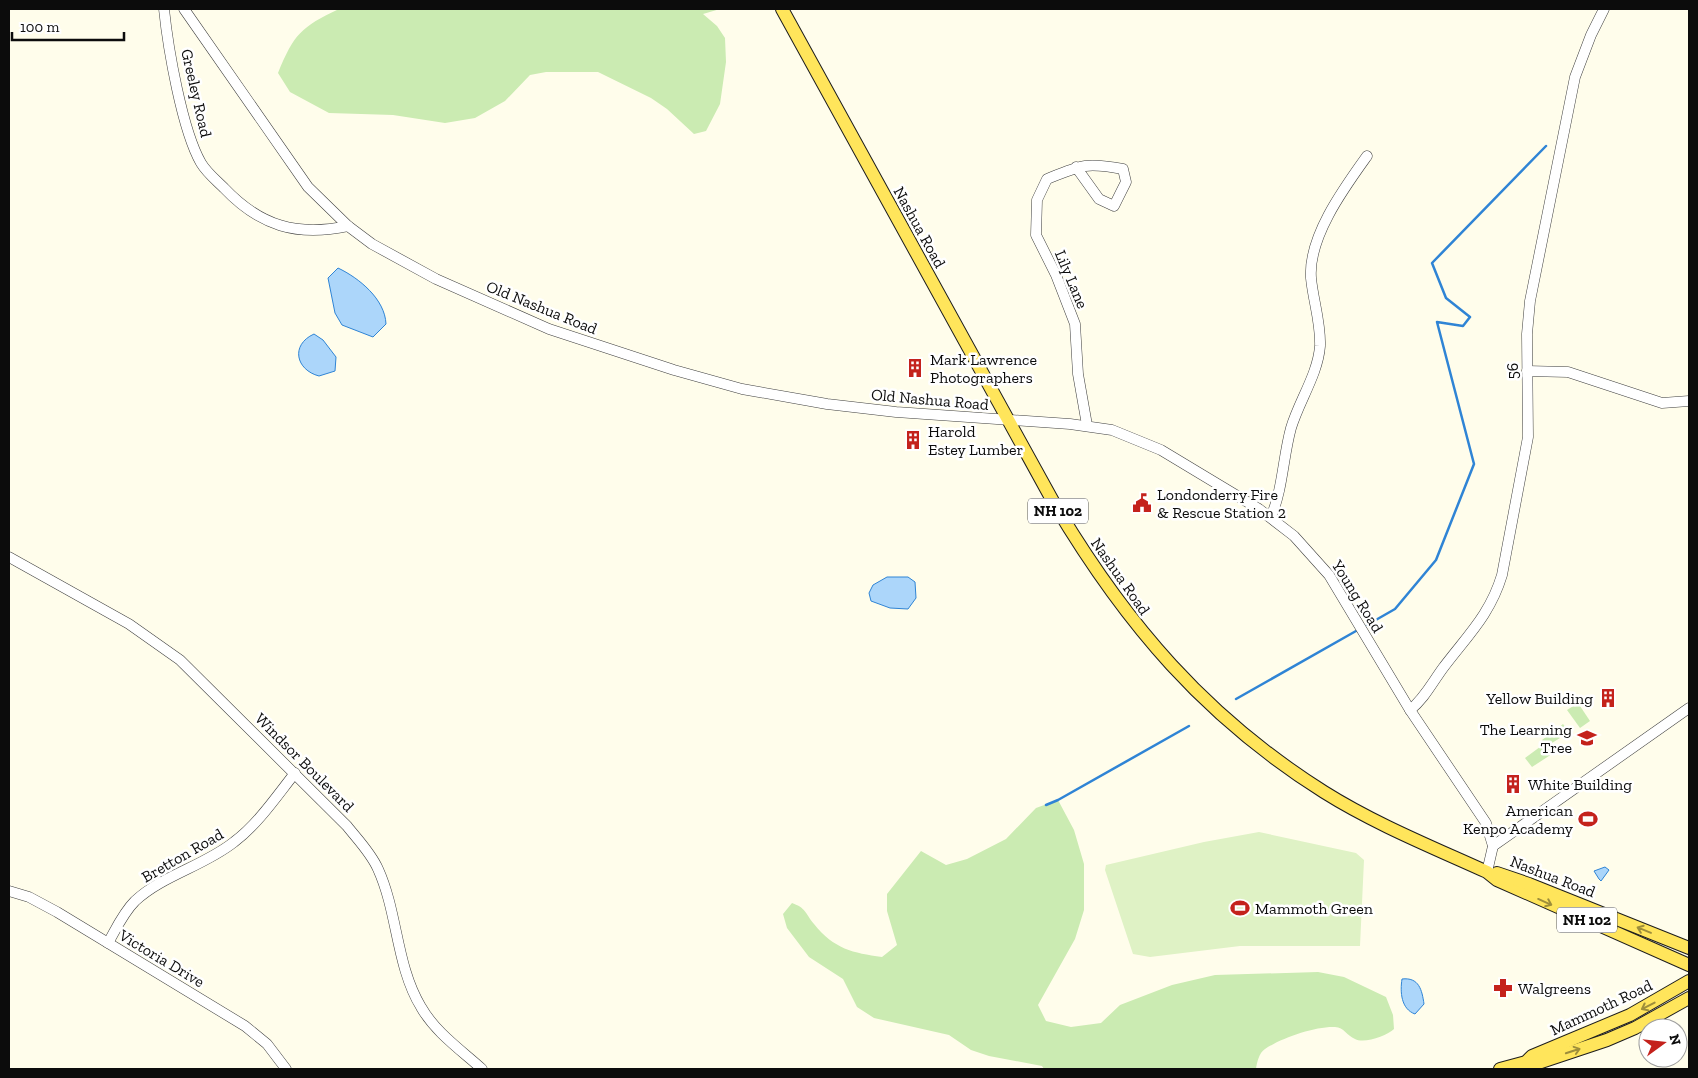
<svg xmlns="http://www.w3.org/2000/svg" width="1698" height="1078" viewBox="0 0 1698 1078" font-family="'Zilla Slab',serif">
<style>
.green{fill:#cbebb2}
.pitch{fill:#dff2c5}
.water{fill:#acd6fa;stroke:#2f84d5}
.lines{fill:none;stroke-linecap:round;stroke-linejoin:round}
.stream{stroke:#2f84d5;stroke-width:2.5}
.minor-casing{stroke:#3f3f3f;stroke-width:11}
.major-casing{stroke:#1d1d1d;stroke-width:14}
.minor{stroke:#fff;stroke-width:10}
.major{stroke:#ffe55b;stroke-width:12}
.oneway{stroke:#9e8e3b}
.labels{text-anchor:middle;stroke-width:5;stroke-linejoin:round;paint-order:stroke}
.shield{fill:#fff;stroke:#555;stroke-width:1}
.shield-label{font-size:15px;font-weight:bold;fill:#0c0c0c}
.street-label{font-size:16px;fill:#0c0c0c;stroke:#fff}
.poi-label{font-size:16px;fill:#0c0c0c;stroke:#fff;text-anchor:start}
</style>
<rect width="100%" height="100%" fill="#fffdeb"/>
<!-- green -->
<g class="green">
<path d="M339 9H720L703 14 717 26 725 38 726 62 720 104 706 131 694 134 667 109 651 98 598 72H546L530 75 505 101 475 118 445 123 393 115 329 113 290 92 278 73C294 34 301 27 339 9Z"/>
<polygon points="1578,703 1590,721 1580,728 1567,710"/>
<polygon points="1563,724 1571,735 1565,740 1557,729"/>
<polygon points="1554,731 1560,738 1547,746 1552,754 1532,767 1525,758 1544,744 1542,740"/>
<path d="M1058 800 1074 830 1084 864V910L1075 939 1038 1005 1046 1021 1071 1027 1101 1023 1120 1005 1172 985 1215 975 1318 972 1344 977 1386 997 1393 1015 1394 1029C1387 1036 1364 1044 1355 1039 1347 1036 1344 1027 1335 1027 1316 1026 1281 1038 1265 1049 1259 1053 1257 1062 1256 1069H1044L1042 1066 989 1056 971 1050 949 1035 874 1018 857 1007 843 979 809 957 787 928 783 914 792 903C806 908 805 913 814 924 834 949 853 953 882 957L897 945 887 911V894L921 851 946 865 967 859 1006 839 1036 808Z"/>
</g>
<!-- pitch -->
<polygon class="pitch" points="1259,832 1356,853 1364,860 1360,946 1240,946 1150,957 1133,954 1105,870 1106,865 1204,842"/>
<!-- water -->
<g class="water">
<path d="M338 268C359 278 385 299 386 324L373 337 342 325 335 313 328 278Z"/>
<path d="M314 334 323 340 336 357 335 371 319 376C296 370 290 345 314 334Z"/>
<polygon points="887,577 908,577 915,582 916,598 908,609 890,608 871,601 869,593 873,585"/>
<polygon points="1605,867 1609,870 1601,881 1599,879 1594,871"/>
<path d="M1402 979C1419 977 1422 990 1424 1004L1415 1014C1401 1009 1400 992 1402 979Z"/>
</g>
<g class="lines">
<!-- stream -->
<g class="stream">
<polyline points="1367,625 1395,609 1436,560 1474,464 1437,322 1463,326 1470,317 1446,298 1432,263 1546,146"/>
<polyline points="1236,699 1356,631"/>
<polyline points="1046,805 1058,800 1189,726"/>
</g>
<!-- minor casing -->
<g class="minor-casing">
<g id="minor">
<path d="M164 9C168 48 182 130 201 163 207 173 216 180 224 188 260 226 297 237 348 226"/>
<polyline points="184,9 308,187 348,226 372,244 436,279 549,329 674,370 742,389 827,404 896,412 1070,424 1112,430 1161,450 1259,509 1294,536 1329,575 1410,710 1486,823 1493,846 1487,872"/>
<path d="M1076 167 1099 199 1114 206 1126 182 1123 169C1086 162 1081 165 1047 179L1037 200 1036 235 1056 275 1075 324 1078 374 1087 425"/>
<polyline points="1527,371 1568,372 1662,403 1689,401"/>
<path d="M1271 517C1283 488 1283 457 1291 428 1299 401 1318 374 1320 346 1321 323 1313 300 1311 278 1308 237 1344 188 1367 156"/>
<path d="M9 557 129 624 180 660 347 826C358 840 371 853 378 869 398 913 396 966 421 1007 435 1032 461 1050 482 1069"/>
<path d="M1410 710C1424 699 1432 683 1443 668 1467 636 1490 615 1502 575L1528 437 1527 334 1530 301 1575 77 1591 35 1604 9"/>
<polyline points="1493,846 1689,708"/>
<polyline points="9,891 29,897 57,912 245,1026 267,1044 286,1069"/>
<path d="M108 943C116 929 123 913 135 901 163 875 204 866 234 842 258 824 276 797 295 773"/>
</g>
</g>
<!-- major casing -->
<g class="major-casing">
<g id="major">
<path d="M782 9 1055 505C1126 624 1205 717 1324 792 1375 824 1432 847 1487 872L1497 880 1689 965"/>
<polyline points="1497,873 1529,884 1689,948"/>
<polyline points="1528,1060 1532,1056 1630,1015 1689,981"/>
<polyline points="1500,1069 1526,1062 1535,1064 1607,1040 1635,1028 1689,998"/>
</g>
</g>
<!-- minor -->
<use href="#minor" class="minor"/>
<!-- major -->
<use href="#major" class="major"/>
</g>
<!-- one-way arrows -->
<defs><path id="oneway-shaft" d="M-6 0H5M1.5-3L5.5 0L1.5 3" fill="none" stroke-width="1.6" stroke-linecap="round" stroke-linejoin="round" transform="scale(1.25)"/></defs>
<g class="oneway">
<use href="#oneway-shaft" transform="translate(1545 902) rotate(24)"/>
<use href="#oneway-shaft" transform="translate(1644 930) rotate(-158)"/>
<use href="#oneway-shaft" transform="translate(1648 1006) rotate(153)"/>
<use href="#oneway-shaft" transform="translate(1573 1051) rotate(-18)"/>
</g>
<!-- icons -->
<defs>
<g id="building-bare" transform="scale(1.5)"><path d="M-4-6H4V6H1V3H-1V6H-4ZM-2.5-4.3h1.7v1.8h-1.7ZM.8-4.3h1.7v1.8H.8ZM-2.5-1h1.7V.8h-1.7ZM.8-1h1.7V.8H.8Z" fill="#c4221c" stroke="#fff" stroke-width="2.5" paint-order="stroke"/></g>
<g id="civic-bare" transform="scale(1.5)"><path d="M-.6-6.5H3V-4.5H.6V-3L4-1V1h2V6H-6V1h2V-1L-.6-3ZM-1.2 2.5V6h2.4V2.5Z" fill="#c4221c" stroke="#fff" stroke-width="2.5" paint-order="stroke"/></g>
<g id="school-bare" transform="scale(1.5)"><path d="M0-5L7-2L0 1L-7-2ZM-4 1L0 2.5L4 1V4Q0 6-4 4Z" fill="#c4221c" stroke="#fff" stroke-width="2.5" paint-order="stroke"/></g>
<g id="stadium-bare" transform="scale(1.5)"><path d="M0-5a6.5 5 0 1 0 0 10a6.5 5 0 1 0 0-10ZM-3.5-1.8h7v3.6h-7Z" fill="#c4221c" stroke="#fff" stroke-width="2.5" paint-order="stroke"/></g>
<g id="pharmacy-bare" transform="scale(1.5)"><path d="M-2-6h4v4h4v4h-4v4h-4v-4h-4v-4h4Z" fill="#c4221c" stroke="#fff" stroke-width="2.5" paint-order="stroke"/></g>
</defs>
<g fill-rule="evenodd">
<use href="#building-bare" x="915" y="368"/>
<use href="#building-bare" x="913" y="440"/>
<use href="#civic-bare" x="1142" y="503"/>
<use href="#building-bare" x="1608" y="698"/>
<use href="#school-bare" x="1587" y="738"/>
<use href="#building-bare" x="1513" y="784"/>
<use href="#stadium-bare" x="1588" y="819"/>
<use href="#stadium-bare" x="1240" y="908"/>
<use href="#pharmacy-bare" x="1503" y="988"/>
</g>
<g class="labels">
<!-- shield labels -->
<g class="shield">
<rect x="1028" y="498.5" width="60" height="25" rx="4"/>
<rect x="1557" y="907.5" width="60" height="25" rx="4"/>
</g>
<g class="shield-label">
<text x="1058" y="516">NH 102</text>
<text x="1587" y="925">NH 102</text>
</g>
<!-- street labels -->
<g class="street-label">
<text transform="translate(197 93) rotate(77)" y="6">Greeley Road</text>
<text transform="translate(920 227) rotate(61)" y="6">Nashua Road</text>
<text transform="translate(1072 279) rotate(67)" y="6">Lily Lane</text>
<text transform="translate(542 307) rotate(22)" y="6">Old Nashua Road</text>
<text transform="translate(1512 371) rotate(-90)" y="6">56</text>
<text transform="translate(930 399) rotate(5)" y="6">Old Nashua Road</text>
<text transform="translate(1121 576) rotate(55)" y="6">Nashua Road</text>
<text transform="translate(1358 596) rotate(58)" y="6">Young Road</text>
<text transform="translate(305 762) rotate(45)" y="6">Windsor Boulevard</text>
<text transform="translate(182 855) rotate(-30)" y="6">Bretton Road</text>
<text transform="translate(1553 876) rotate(21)" y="6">Nashua Road</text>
<text transform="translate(162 958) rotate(31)" y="6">Victoria Drive</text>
<text transform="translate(1601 1007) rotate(-25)" y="6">Mammoth Road</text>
</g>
<!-- poi labels -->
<g class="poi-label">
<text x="930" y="365">Mark Lawrence<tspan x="930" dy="18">Photographers</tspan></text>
<text x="928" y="437">Harold<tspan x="928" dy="18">Estey Lumber</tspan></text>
<text x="1157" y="500">Londonderry Fire<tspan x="1157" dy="18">&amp; Rescue Station 2</tspan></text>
<text x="1593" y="704" text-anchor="end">Yellow Building</text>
<text x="1572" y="735" text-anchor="end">The Learning<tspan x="1572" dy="18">Tree</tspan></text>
<text x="1528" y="790">White Building</text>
<text x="1573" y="816" text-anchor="end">American<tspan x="1573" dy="18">Kenpo Academy</tspan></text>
<text x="1255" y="914">Mammoth Green</text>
<text x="1518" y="994">Walgreens</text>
</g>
</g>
<!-- border -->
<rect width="1698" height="1078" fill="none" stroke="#0c0c0c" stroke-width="20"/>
<!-- north arrow -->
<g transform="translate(1663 1043) rotate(75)"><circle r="24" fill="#ffffff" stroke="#9e9e9e"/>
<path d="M0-4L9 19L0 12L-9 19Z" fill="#c4221c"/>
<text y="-8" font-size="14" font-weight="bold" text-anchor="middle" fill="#0c0c0c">N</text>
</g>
<!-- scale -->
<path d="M12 32v8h112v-8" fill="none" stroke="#0c0c0c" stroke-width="2.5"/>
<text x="20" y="32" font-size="15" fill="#0c0c0c" stroke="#ffffff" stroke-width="4" paint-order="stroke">100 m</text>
</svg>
